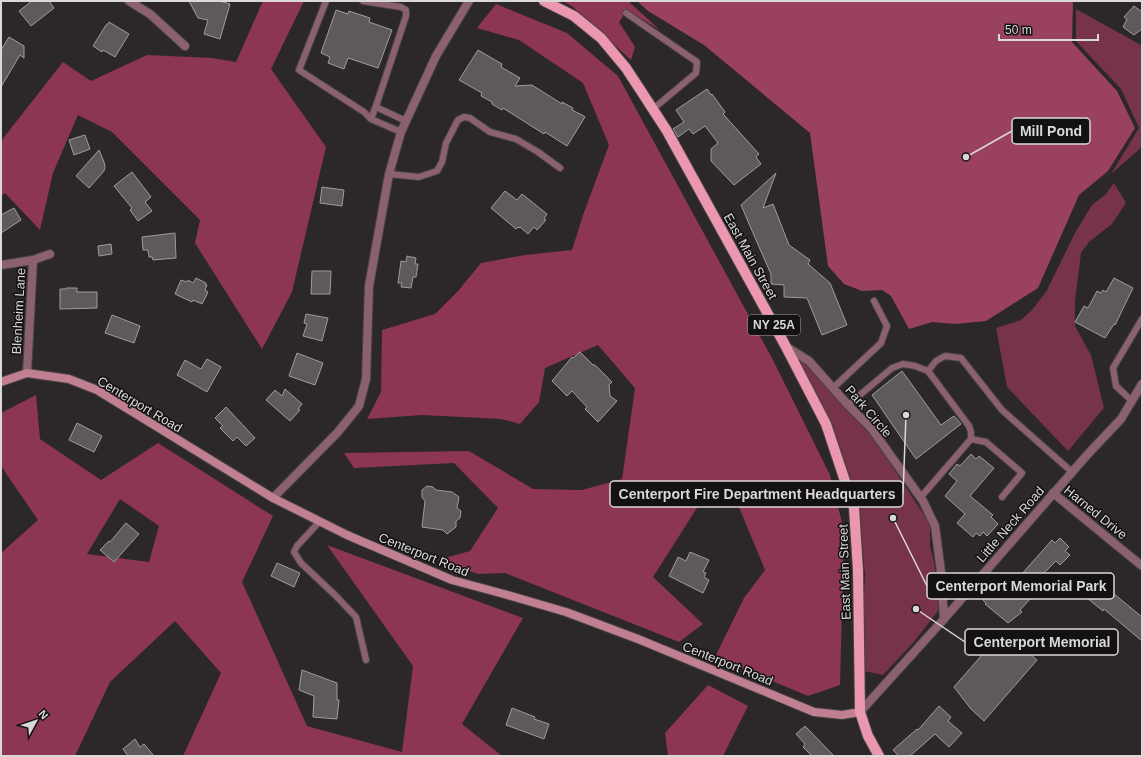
<svg xmlns="http://www.w3.org/2000/svg" width="1143" height="757" viewBox="0 0 1143 757" font-family="Arial,sans-serif">
<style>
.green{fill:#76334a}
.forest{fill:#8d3555;fill-rule:evenodd}
.water{fill:#9a4160}
.building{fill:#5e595a;stroke:#a09b9c}
.lines{fill:none;stroke-linecap:round;stroke-linejoin:round}
.service-casing{stroke:#484344;stroke-width:8}
.minor-casing{stroke:#484344;stroke-width:10}
.tertiary-casing{stroke:#484344;stroke-width:10}
.secondary-casing{stroke:#484344;stroke-width:10}
.primary-casing{stroke:#484344;stroke-width:12}
.service{stroke:#8a616c;stroke-width:6}
.minor{stroke:#8a616c;stroke-width:8}
.tertiary{stroke:#8a616c;stroke-width:8}
.secondary{stroke:#c18092;stroke-width:8}
.primary{stroke:#eb97b0;stroke-width:10}
.labels{text-anchor:middle;stroke-width:3;stroke-linejoin:round;paint-order:stroke}
.shield{fill:#131111;stroke:#9f9c9d;stroke-width:1}
.shield-label{font-size:12px;font-weight:bold;fill:#dbd8d9}
.street-label{font-size:13px;fill:#dbd8d9;stroke:#131111}
.leader{fill:none;stroke:#dbd8d9;stroke-width:1.5}
.callout-dot{fill:#dbd8d9;stroke:#131111;stroke-width:1.5}
.callout{fill:#131111;stroke:#dbd8d9;stroke-width:1.5}
.callout-label{font-size:14px;text-anchor:middle;font-weight:bold;fill:#dbd8d9}
</style>
<rect width="100%" height="100%" fill="#2c2728"/>
<!-- green -->
<g class="green">
<polygon points="1076,9 1141,45 1142,45 1142,147 1111,174 1139,128 1121,89 1076,41"/>
<polygon points="1114,183 1126,203 1112,224 1089,242 1081,253 1075,301 1075,326 1091,355 1104,408 1068,451 1007,387 996,328 1021,320 1031,311 1046,292 1076,231 1092,205 1105,195"/>
<polygon points="793,355 805,362 867,428 930,524 930,546 934,562 938,591 938,611 913,643 883,675 864,671 861,647 865,576 859,511 854,490"/>
</g>
<!-- forest -->
<g class="forest">
<polygon points="263,1 304,1 271,69 326,147 292,292 262,349 195,243 200,220 112,132 78,115 53,173 40,230 5,193 1,196 1,141 63,62 91,81 147,55 212,58 236,62"/>
<polygon points="563,1 628,1 660,30 627,10 619,22 635,47 631,60 573,7"/>
<polygon points="496,4 567,33 618,76 773,360 830,475 844,530 840,685 808,696 715,657 744,598 765,570 736,500 702,500 653,577 703,624 679,642 505,573 478,574 438,560 470,551 498,508 454,463 354,468 344,453 469,451 533,489 582,490 622,479 635,388 598,345 545,368 539,402 520,424 501,419 422,415 367,419 381,392 382,330 435,314 458,291 481,263 525,255 572,250 583,215 609,145 583,83 519,40 477,28"/>
<path d="M36 395 40 439 101 480 158 443 273 516 242 582 307 726 402 752 413 666 327 545 523 618 462 724 502 756H183L221 673 175 621 110 682 75 756H1V553L38 520 1 466V413ZM120 499 159 526 149 562 87 554Z"/>
<polygon points="708,685 748,706 723,756 668,756 665,733"/>
</g>
<!-- water -->
<polygon class="water" points="637,1 1073,1 1072,42 1117,91 1135,128 1108,171 1079,195 1038,288 986,321 955,324 932,322 909,329 891,296 882,290 862,291 844,284 828,266 810,133 704,45 648,11"/>
<!-- building -->
<g class="building">
<polygon points="32,1 49,1 54,8 31,26 19,11"/>
<polygon points="189,1 219,1 230,4 220,39 204,34 208,20 198,18"/>
<polygon points="1134,6 1142,12 1142,29 1134,35 1123,27 1127,19 1124,17"/>
<polygon points="336,10 348,14 349,11 370,18 369,22 392,30 378,68 348,58 344,69 328,63 330,57 321,53"/>
<polygon points="109,22 129,34 115,57 103,50 102,52 93,46 106,25 107,25"/>
<polygon points="9,37 24,46 24,58 20,55 1,87 1,50"/>
<polygon points="478,50 502,64 501,67 520,78 515,86 532,85 562,104 562,102 573,108 572,110 584,116 585,117 567,146 545,132 544,134 503,108 502,110 492,104 492,102 481,96 482,93 459,80"/>
<polygon points="707,89 711,95 712,94 725,112 723,114 759,154 756,157 761,164 734,185 711,161 711,149 718,143 705,126 693,134 689,129 678,137 673,129 684,122 676,110"/>
<polygon points="85,135 90,149 74,155 69,140"/>
<polygon points="99,150 104,162 105,167 104,171 89,188 76,176"/>
<polygon points="132,172 151,197 145,202 152,211 138,221 130,210 132,208 114,186"/>
<polygon points="776,173 763,208 773,204 789,245 810,260 808,264 830,283 847,325 822,335 807,298 784,297 784,285 771,284 771,274 756,240 741,205"/>
<polygon points="322,187 344,190 342,206 320,203"/>
<polygon points="505,191 517,200 522,194 547,214 544,219 546,220 537,230 534,227 528,234 520,227 519,228 518,227 516,229 491,208"/>
<polygon points="14,208 21,220 1,233 1,215"/>
<polygon points="175,233 176,258 153,260 152,257 149,257 148,250 143,250 142,237"/>
<polygon points="111,244 112,254 99,256 98,246"/>
<polygon points="407,256 416,258 415,264 418,264 416,277 413,277 411,288 401,287 402,283 398,283 401,261 406,262"/>
<polygon points="312,271 331,271 330,294 311,294"/>
<polygon points="196,278 206,283 205,285 207,285 205,290 208,292 202,304 193,300 192,302 175,294 181,280 187,282 188,280 193,283"/>
<polygon points="1114,278 1133,288 1115,325 1114,324 1105,338 1075,322 1084,306 1088,308 1097,291 1101,293 1103,290 1106,292"/>
<polygon points="66,288 77,288 77,292 97,292 97,308 60,309 60,289 66,289"/>
<polygon points="306,314 328,318 322,341 303,336 307,324 304,323"/>
<polygon points="112,315 140,326 134,343 105,333"/>
<polygon points="580,352 593,365 595,365 612,382 609,385 610,396 617,401 598,422 585,409 587,407 572,391 567,396 552,381 572,357 573,358"/>
<polygon points="297,353 323,363 315,385 289,376"/>
<polygon points="207,359 221,367 207,392 177,375 185,360 201,369"/>
<polygon points="902,371 941,425 954,416 961,424 916,459 872,395"/>
<polygon points="285,389 302,404 298,409 300,410 290,421 266,400 275,390 282,396"/>
<polygon points="226,407 255,438 246,446 237,437 233,441 220,428 223,426 215,418"/>
<polygon points="77,423 102,436 94,452 69,440"/>
<polygon points="971,454 976,459 979,456 994,468 970,496 993,515 991,517 998,524 987,536 983,532 980,536 976,533 973,537 957,523 965,514 945,496 957,481 949,474 957,464 960,466"/>
<polygon points="427,486 433,487 436,490 452,492 459,497 457,508 461,511 460,518 456,521 456,527 447,534 443,530 422,527 425,501 422,497 422,490"/>
<polygon points="126,523 139,534 114,562 100,550 109,541 110,542"/>
<polygon points="1060,538 1069,547 1065,551 1070,555 1060,565 1056,561 1038,579 1044,584 1020,610 1022,612 1008,623 985,604 986,603 983,600 987,596 984,594 993,584 1004,594 1052,540 1055,543"/>
<polygon points="690,552 709,560 703,572 706,573 704,577 709,580 703,593 669,576 678,557 686,561"/>
<polygon points="277,563 300,573 294,587 271,576"/>
<polygon points="1091,575 1142,617 1142,641 1104,609 1103,611 1087,598 1089,596 1080,590"/>
<polygon points="1003,631 1037,660 984,721 971,709 954,687"/>
<polygon points="302,670 337,683 337,700 339,700 337,719 313,717 314,696 299,690"/>
<polygon points="939,706 951,717 948,721 962,733 949,747 935,734 910,756 899,756 893,750 917,729 918,730"/>
<polygon points="512,708 535,717 534,719 549,724 544,739 506,725"/>
<polygon points="805,726 834,756 812,756 803,747 805,744 796,734"/>
<polygon points="135,739 140,747 144,744 154,756 128,756 123,749"/>
</g>
<g class="lines">
<!-- service casing -->
<g class="service-casing">
<g id="service">
<polyline points="326,1 299,70 364,112 371,119 401,132"/>
<polyline points="363,1 401,7 406,10 406,16 377,103 371,119"/>
<polyline points="626,13 697,62 696,73 653,109"/>
<polyline points="376,107 406,121"/>
<polyline points="389,174 419,177 437,171 442,162 446,143 458,120 464,117 470,118 490,132 516,139 538,152 560,168"/>
<polyline points="928,371 936,361 945,356 961,358 1002,410 1072,472"/>
<polyline points="833,388 881,343 887,326 874,301"/>
<polyline points="1132,401 1116,386 1113,368 1142,319"/>
<polyline points="848,405 892,368 903,364 915,366 928,371 969,426 971,432 971,439"/>
<polyline points="920,498 971,439 986,442 1022,473 1002,497"/>
<polyline points="320,521 297,546 294,552 301,563 335,595 356,617 366,660"/>
</g>
</g>
<!-- minor casing -->
<g class="minor-casing">
<g id="minor">
<polyline points="129,1 150,14 185,46"/>
<polyline points="33,260 50,254"/>
<polyline points="1,265 33,260 27,373"/>
<polyline points="785,346 809,361 848,405 871,428 923,501 935,526 941,572 944,619"/>
<polyline points="1053,493 1142,566"/>
<polyline points="273,498 338,432 359,406 366,379 369,286 389,174 401,132 436,56 469,1"/>
</g>
</g>
<!-- tertiary casing -->
<g class="tertiary-casing">
<polyline id="tertiary" points="860,712 944,619 1087,455 1121,419 1142,384"/>
</g>
<!-- secondary casing -->
<g class="secondary-casing">
<polyline id="secondary" points="1,382 27,373 69,379 97,390 273,498 347,535 452,580 504,594 566,612 638,639 814,712 842,715 860,712"/>
</g>
<!-- primary casing -->
<g class="primary-casing">
<polyline id="primary" points="544,1 574,16 601,38 626,68 643,94 667,131 785,345 826,424 854,508 858,570 860,712 868,736 879,756"/>
</g>
<!-- service -->
<use href="#service" class="service"/>
<!-- minor -->
<use href="#minor" class="minor"/>
<!-- tertiary -->
<use href="#tertiary" class="tertiary"/>
<!-- secondary -->
<use href="#secondary" class="secondary"/>
<!-- primary -->
<use href="#primary" class="primary"/>
</g>
<g class="labels">
<!-- shield labels -->
<rect class="shield" x="748" y="315" width="52" height="20" rx="3"/>
<g class="shield-label">
<text x="774" y="329">NY 25A</text>
</g>
<!-- street labels -->
<g class="street-label">
<text transform="translate(751 256) rotate(61)" y="5">East Main Street</text>
<text transform="translate(18 311) rotate(-87)" y="5">Blenheim Lane</text>
<text transform="translate(140 404) rotate(31)" y="5">Centerport Road</text>
<text transform="translate(869 411) rotate(49)" y="5">Park Circle</text>
<text transform="translate(1096 512) rotate(39)" y="5">Harned Drive</text>
<text transform="translate(1010 524) rotate(-49)" y="5">Little Neck Road</text>
<text transform="translate(424 554) rotate(22)" y="5">Centerport Road</text>
<text transform="translate(844 572) rotate(-92)" y="5">East Main Street</text>
<text transform="translate(728 663) rotate(22)" y="5">Centerport Road</text>
</g>
</g>
<!-- callouts -->
<path class="leader" d="M966 157L1012 131M906 415L903 494M893 518L927 586M916 609L965 642"/>
<g class="callout-dot">
<circle cx="966" cy="157" r="4"/>
<circle cx="906" cy="415" r="4"/>
<circle cx="893" cy="518" r="4"/>
<circle cx="916" cy="609" r="4"/>
</g>
<g class="callout">
<rect x="1012" y="118" width="78" height="26" rx="4"/>
<rect x="610" y="481" width="293" height="26" rx="4"/>
<rect x="927" y="573" width="187" height="26" rx="4"/>
<rect x="965" y="629" width="153" height="26" rx="4"/>
</g>
<g class="callout-label">
<text x="1051" y="136">Mill Pond</text>
<text x="757" y="499">Centerport Fire Department Headquarters</text>
<text x="1021" y="591">Centerport Memorial Park</text>
<text x="1042" y="647">Centerport Memorial</text>
</g>
<!-- border -->
<rect width="1143" height="757" fill="none" stroke="#dbd8d9" stroke-width="4"/>
<!-- north arrow -->
<g transform="translate(36 721) rotate(50)" stroke="#131111" stroke-width="3" paint-order="stroke">
<path d="M0-3L7 15L0 10L-7 15Z" fill="#dbd8d9"/>
<text y="-6" font-size="11" font-weight="bold" text-anchor="middle" fill="#dbd8d9">N</text>
</g>
<!-- scale -->
<path d="M999 34v6h99v-6" fill="none" stroke="#dbd8d9" stroke-width="2"/>
<text x="1005" y="34" font-size="12" fill="#dbd8d9" stroke="#131111" stroke-width="3" paint-order="stroke">50 m</text>
</svg>
